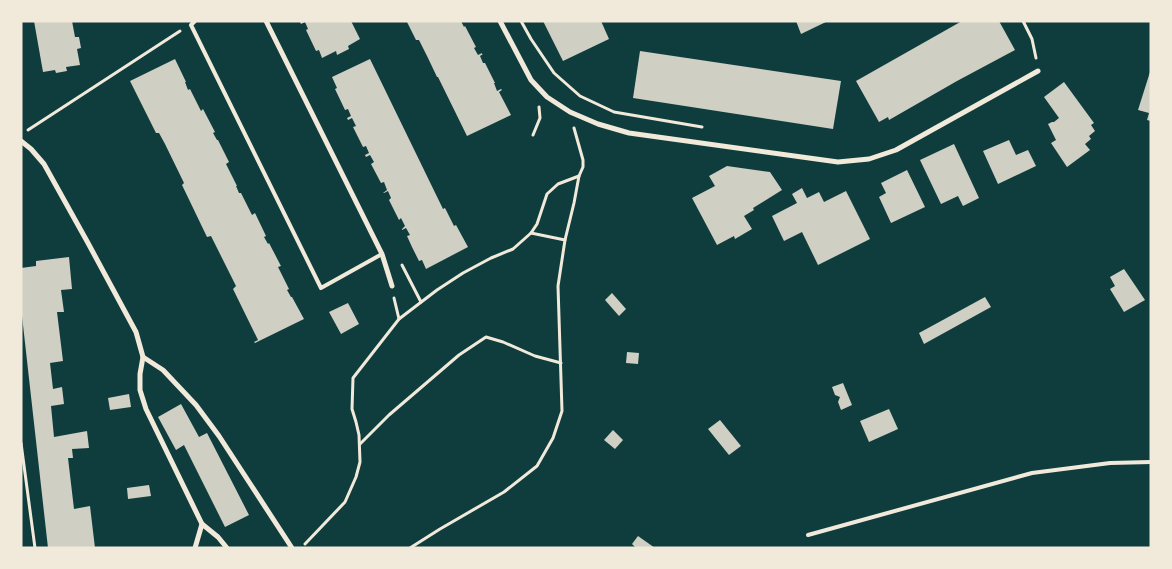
<svg xmlns="http://www.w3.org/2000/svg" width="1172" height="569" viewBox="0 0 1172 569" font-family="Lato,sans-serif">
<style>
.building{fill:#cfcfc3}
.lines{fill:none;stroke-linecap:round;stroke-linejoin:round}
.path{stroke:#f1e9da;stroke-width:3}
.service{stroke:#f1e9da;stroke-width:4}
.minor{stroke:#f1e9da;stroke-width:5}
</style>
<rect width="100%" height="100%" fill="#0f3d3e"/>
<!-- building -->
<g class="building">
<polygon points="34,21 72,21 75,37 79,37 81,48 77,49 80,65 66,67 67,71 56,73 55,70 43,72"/>
<polygon points="302,21 351,21 360,39 348,46 349,49 337,55 336,51 322,58 319,50 316,51 306,30 308,29 305,22 301,24 300,22"/>
<polygon points="409,21 461,21 464,27 465,26 476,47 474,48 478,55 482,53 482,54 483,54 480,56 483,63 485,63 495,83 494,83 497,91 501,89 502,90 499,92 511,115 467,136 438,77 437,77 428,58 419,40 416,40 407,22"/>
<polygon points="543,21 601,21 609,39 563,61"/>
<polygon points="796,21 828,21 801,34"/>
<polygon points="962,21 999,21 1015,50 957,81 889,120 888,117 879,122 856,81"/>
<polygon points="640,51 841,81 833,129 633,98"/>
<polygon points="175,59 186,82 185,82 188,90 190,89 201,111 203,109 215,132 213,133 217,140 218,140 229,162 226,164 237,186 236,186 239,193 241,193 252,215 255,213 266,236 264,237 268,244 269,243 281,266 278,267 289,289 287,290 291,297 292,297 304,319 255,343 254,342 258,340 233,289 236,286 211,236 207,237 182,185 184,183 165,144 159,133 156,133 130,81"/>
<polygon points="370,59 443,209 445,208 454,226 456,225 468,247 426,269 422,260 419,261 412,247 407,236 410,235 406,228 402,230 402,229 405,226 401,218 399,220 389,200 391,198 388,191 384,193 383,193 387,190 384,182 381,183 371,164 374,162 370,155 366,157 365,155 369,153 366,146 363,147 353,127 356,126 352,118 348,120 347,118 351,116 348,109 345,110 335,89 337,88 332,77"/>
<polygon points="1150,72 1151,72 1151,121 1147,120 1149,113 1138,110"/>
<polygon points="1064,82 1094,123 1091,125 1095,131 1089,136 1091,139 1085,144 1090,150 1067,167 1051,143 1056,140 1048,124 1052,122 1054,122 1059,118 1044,97"/>
<polygon points="1009,140 1016,155 1028,150 1036,166 998,184 983,151"/>
<polygon points="954,144 979,198 963,206 958,196 941,204 920,160"/>
<polygon points="727,166 770,172 782,190 753,208 754,210 744,216 752,229 735,239 734,236 717,245 692,198 715,186 709,176"/>
<polygon points="907,170 925,207 891,223 879,197 886,193 881,183"/>
<polygon points="802,188 807,198 819,192 824,202 846,191 870,239 818,265 802,232 784,241 772,216 797,203 792,194"/>
<polygon points="69,257 72,289 61,290 64,312 57,312 63,361 50,363 53,389 62,387 64,404 51,406 54,437 87,431 89,448 72,449 73,458 68,458 74,509 90,506 95,548 48,548 22,316 21,268 36,266 36,261"/>
<polygon points="1124,269 1145,300 1124,312 1110,289 1115,286 1110,277"/>
<polygon points="612,293 626,309 619,316 605,300"/>
<polygon points="985,297 991,307 924,344 919,333"/>
<polygon points="348,303 359,324 341,334 329,312"/>
<polygon points="627,352 639,353 638,364 626,363"/>
<polygon points="843,383 852,405 841,410 838,402 840,397 835,395 832,387"/>
<polygon points="129,394 131,407 110,410 108,398"/>
<polygon points="181,404 199,437 207,433 249,515 225,527 184,445 176,450 158,417"/>
<polygon points="889,409 898,429 869,442 860,421"/>
<polygon points="720,420 741,446 729,455 708,429"/>
<polygon points="613,430 623,440 615,449 604,440"/>
<polygon points="149,485 151,496 128,499 127,488"/>
<polygon points="638,536 655,548 636,548 632,544"/>
</g>
<g class="lines">
<!-- path -->
<g class="path">
<polyline points="521,21 531,39 554,73 580,96 614,112 702,127"/>
<polyline points="1023,21 1032,39 1036,58"/>
<polyline points="28,130 180,31"/>
<polyline points="533,135 540,118 539,107"/>
<polyline points="531,233 565,240"/>
<polyline points="402,265 421,302"/>
<polyline points="394,298 399,319"/>
<polyline points="21,443 35,548"/>
<polyline points="360,444 389,415 459,355 486,337 503,342 535,356 561,363"/>
<polyline points="305,544 345,502 356,477 360,462 359,435 356,422 352,409 353,378 399,319 437,290 463,273 491,258 513,249 531,233 537,224 547,194 558,184 579,176"/>
<polyline points="410,548 440,529 504,492 537,466 553,438 562,411 558,286 565,240 574,203 579,176 583,167 583,160 574,128"/>
</g>
<!-- service -->
<g class="service">
<polyline points="195,21 191,25 321,288 382,254"/>
<polyline points="808,535 1032,473 1110,463 1151,462"/>
</g>
<!-- minor -->
<g class="minor">
<polyline points="266,21 382,254 392,286"/>
<polyline points="500,21 531,80 547,97 570,112 598,124 629,133 838,162 869,159 896,150 1038,71"/>
<polyline points="21,141 31,149 44,164 88,243 136,332 143,357 163,370 196,405 219,436 292,548"/>
<polyline points="143,357 140,374 140,390 146,409 202,524 218,537 227,548"/>
<polyline points="195,548 202,524"/>
</g>
</g>
<!-- border -->
<rect width="1172" height="569" fill="none" stroke="#f1e9da" stroke-width="45"/>
</svg>
